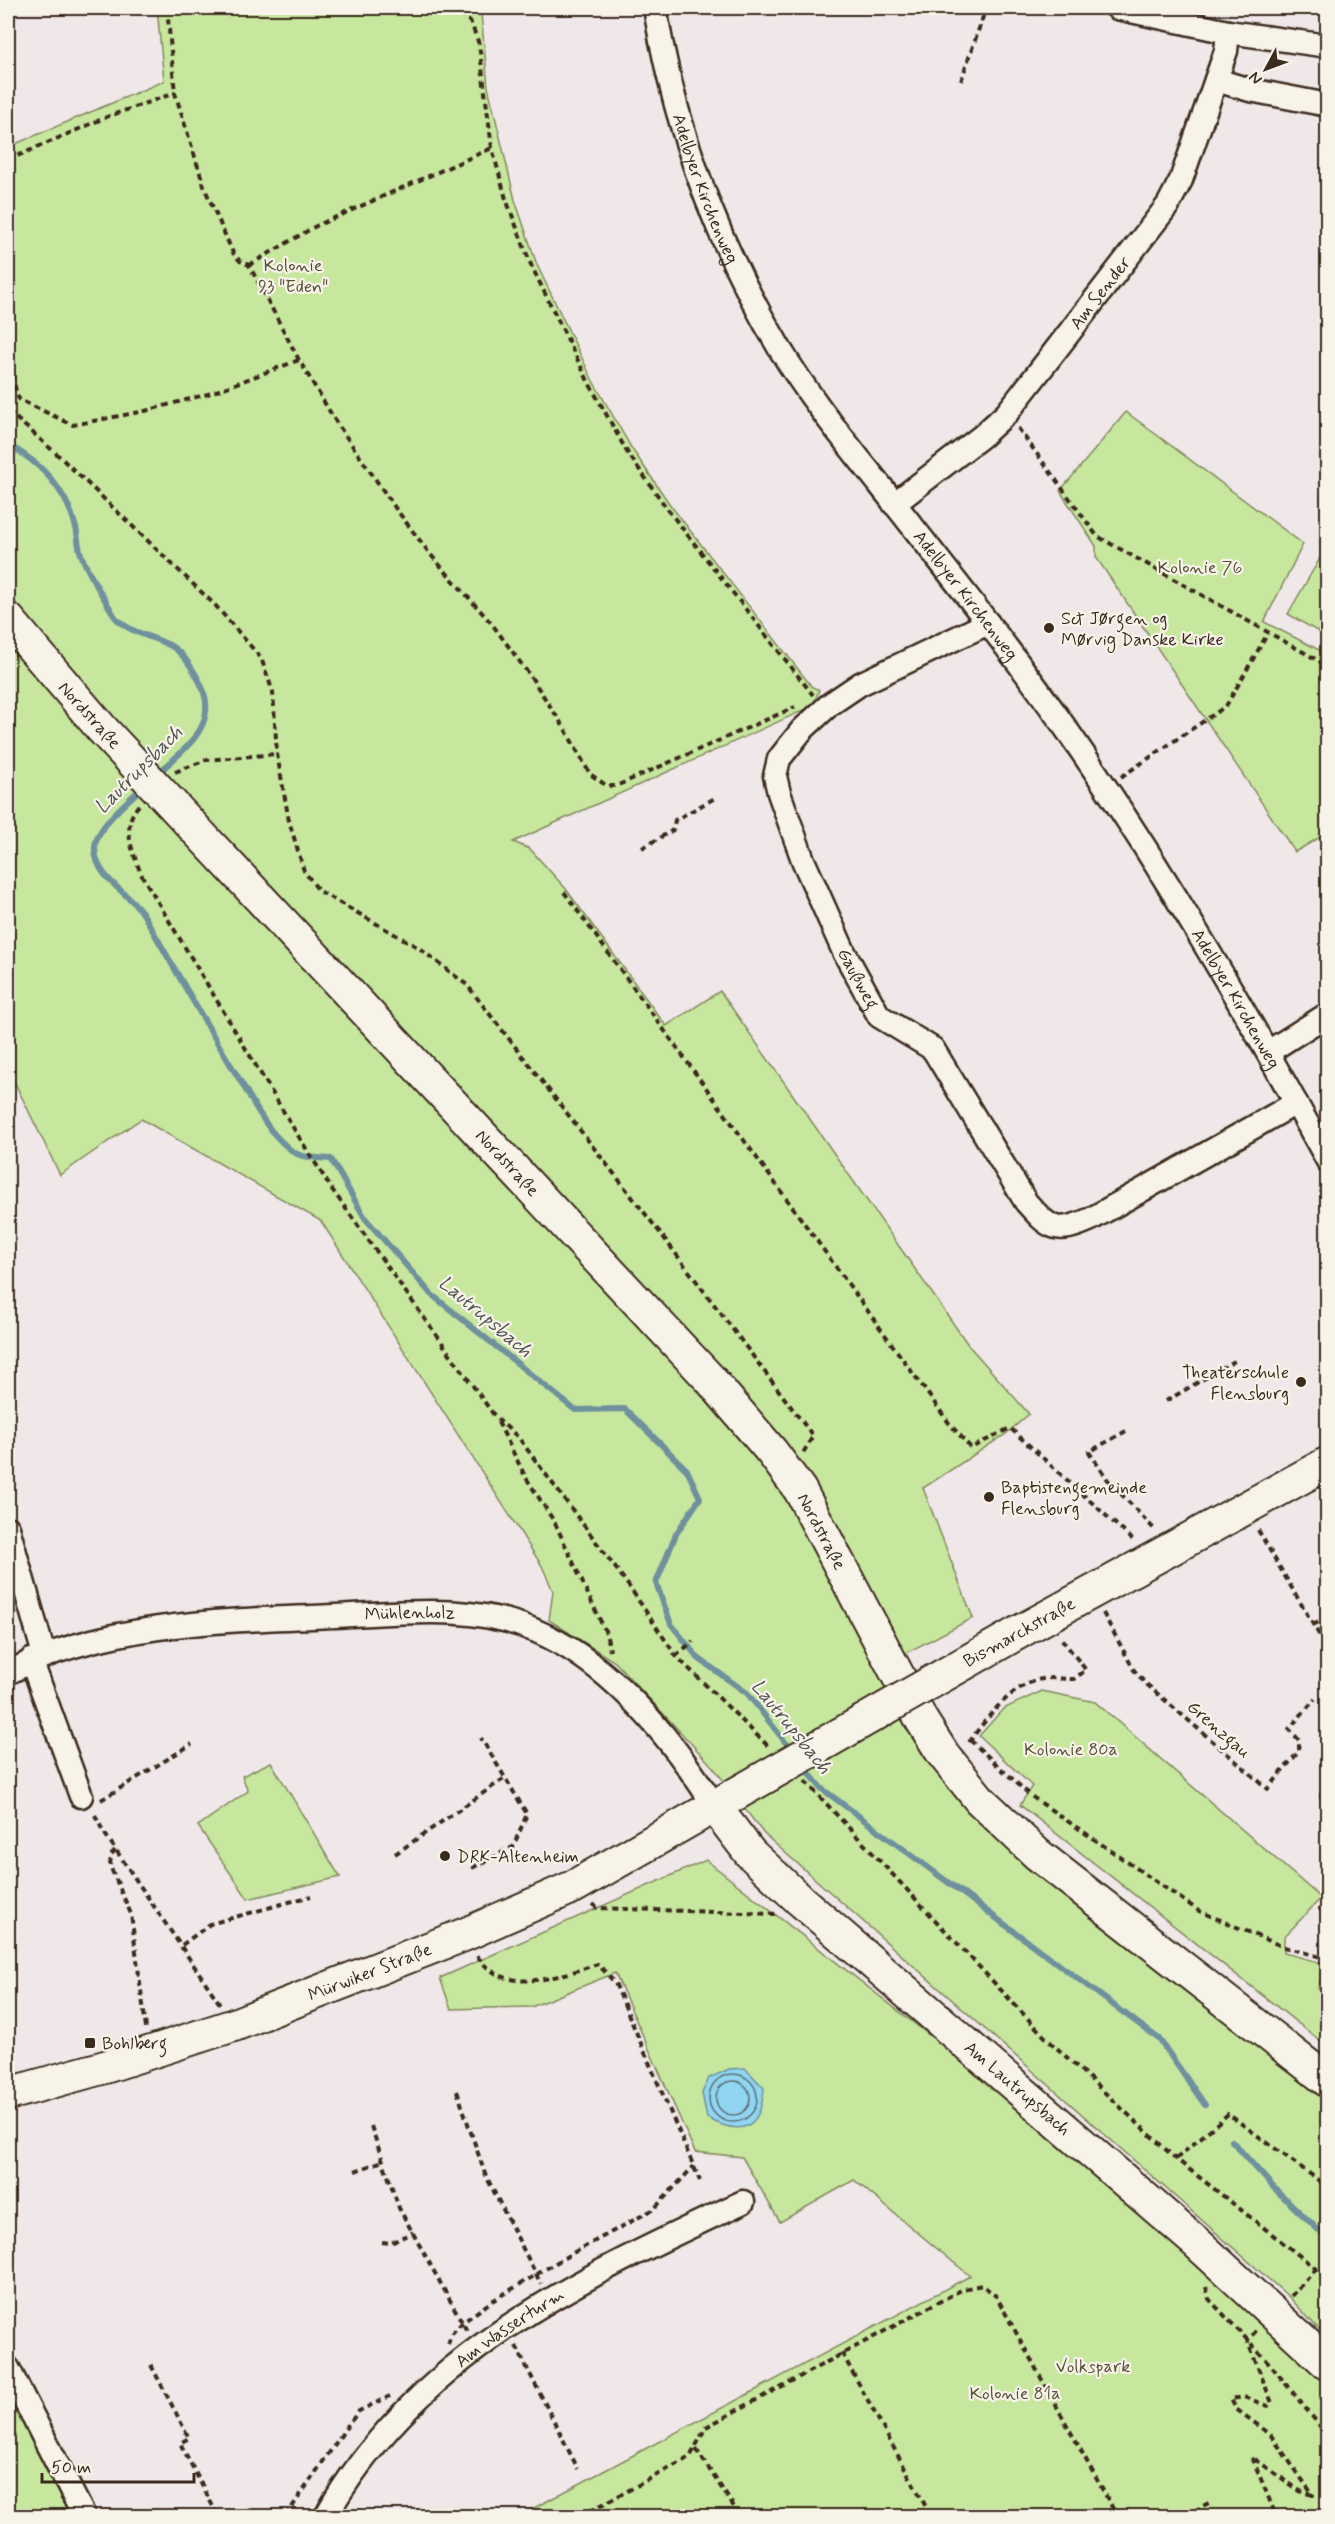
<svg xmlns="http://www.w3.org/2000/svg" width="1335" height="2524" viewBox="0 0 1335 2524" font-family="Mynerve,sans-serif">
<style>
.green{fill:#c7e69e;stroke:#81885e;stroke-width:1.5}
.water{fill:#90d5f2;stroke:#6e919d;stroke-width:1.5}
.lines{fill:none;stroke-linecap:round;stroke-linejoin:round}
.shore{stroke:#5d6e73;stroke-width:1.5}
.stream{stroke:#6e919d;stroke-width:6}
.street-casing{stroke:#3b2a1e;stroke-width:27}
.secondary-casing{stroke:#3b2a1e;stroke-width:36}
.path{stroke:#3b2a1e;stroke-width:4;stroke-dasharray:6 4.5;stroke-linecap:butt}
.street{stroke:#f7f3e8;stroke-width:22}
.secondary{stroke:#f7f3e8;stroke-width:32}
.secondary-bridge-casing{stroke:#3b2a1e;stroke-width:36;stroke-linecap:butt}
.secondary-bridge{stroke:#f7f3e8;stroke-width:32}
.poi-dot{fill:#3b2a1e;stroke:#f7f3e8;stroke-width:2}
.labels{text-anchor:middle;stroke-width:4.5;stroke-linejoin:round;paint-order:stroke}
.street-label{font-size:18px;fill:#3b2a1e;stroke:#f7f3e8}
.park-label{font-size:18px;fill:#575038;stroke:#f7f3e8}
.poi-label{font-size:18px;fill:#3b2a1e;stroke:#f7f3e8;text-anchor:start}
.water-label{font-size:20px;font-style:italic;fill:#505553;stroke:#f7f3e8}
</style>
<rect width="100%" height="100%" fill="#efe7e8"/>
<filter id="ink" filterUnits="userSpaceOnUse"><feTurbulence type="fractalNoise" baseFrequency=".0167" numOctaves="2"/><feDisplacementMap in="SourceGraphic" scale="12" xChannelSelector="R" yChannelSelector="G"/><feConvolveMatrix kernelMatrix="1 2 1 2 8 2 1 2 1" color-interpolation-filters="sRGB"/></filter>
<g filter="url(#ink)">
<!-- green -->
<g class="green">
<polygon points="157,8 456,8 481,14 488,87 515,200 537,265 593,381 632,449 671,506 812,687 819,690 813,706 513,842 530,849 566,889 666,1026 720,991 969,1346 1029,1414 1006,1434 923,1488 973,1618 883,1665 947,1784 1280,2064 1327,2100 1327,2338 1289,2297 764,1834 713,1767 615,1662 549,1620 553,1591 542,1566 321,1221 141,1119 60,1175 8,1069 8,147 164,81"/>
<polygon points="1126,412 1303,544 1264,622 1327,654 1327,833 1295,852 1096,557 1096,546 1060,491"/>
<polygon points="1327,546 1327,637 1288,614"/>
<polygon points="1042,1691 1095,1702 1321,1898 1284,1937 1284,1953 1326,1964 1318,1988 1327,1991 1327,2046 1020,1805 1032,1786 979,1736 1003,1709"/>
<polygon points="271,1762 340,1877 248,1899 198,1826 248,1791 242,1776"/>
<polygon points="706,1860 1124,2188 1327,2376 1327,2516 519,2516 970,2276 854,2180 780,2222 742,2157 695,2152 615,1973 531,2007 451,2009 440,1978"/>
<polygon points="8,2384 73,2516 8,2516"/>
</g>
<!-- water -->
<path class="water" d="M745 2068 764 2088C761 2129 742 2137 707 2118L702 2093 709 2078 729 2069Z"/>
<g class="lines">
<!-- shore -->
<g class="shore">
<circle cx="733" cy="2098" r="24"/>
<circle cx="733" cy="2098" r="17"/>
</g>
<!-- stream -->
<g class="stream">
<path d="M8 445C41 462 67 491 76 528 78 536 78 544 80 551 86 572 104 597 115 617 129 633 152 636 171 646 183 653 191 666 197 677 224 722 187 747 156 775"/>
<path d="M144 786C130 799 94 828 95 849 96 881 132 893 145 917 177 973 208 1028 241 1082 252 1100 262 1121 276 1136 297 1159 302 1157 331 1159L365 1218 431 1294 575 1410 625 1409 687 1470 700 1498 676 1534 656 1583 671 1624 698 1658 747 1693 793 1752"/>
<polyline points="803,1765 821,1788 1159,2039 1205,2105"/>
<polyline points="1232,2141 1274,2188 1328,2239"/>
</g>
<!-- street casing -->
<g class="street-casing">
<g id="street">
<path id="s1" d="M655 8C675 130 716 242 780 349 809 397 845 441 880 485 944 567 1009 647 1069 733 1164 870 1248 1015 1328 1161"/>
<polyline points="1117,8 1228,32 1328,46"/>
<polyline points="1216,80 1250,90 1328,105"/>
<path id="s2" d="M894 504 982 436 1007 413 1168 205 1181 180 1226 51 1228 32"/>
<path id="s3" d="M988 623 860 684 829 705 802 730 779 759 775 776 779 793 803 860 844 952 879 1016 933 1049 1026 1202C1050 1229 1056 1235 1091 1219L1296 1103"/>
<polyline points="1268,1052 1328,1014"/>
<polyline points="8,1528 44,1655"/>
<polyline points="31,1660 81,1796"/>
<path id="s4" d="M8 1673C101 1622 231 1620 335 1616 402 1613 473 1603 536 1631 611 1663 672 1739 715 1807"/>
<polyline points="8,2368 84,2516"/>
<path id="s5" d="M326 2516C416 2355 582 2277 743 2202"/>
</g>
</g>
<!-- secondary casing -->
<g class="secondary-casing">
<g id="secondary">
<polyline points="8,619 102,729"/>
<path id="s6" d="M198 832 710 1379 772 1452 800 1490 922 1721 943 1754 980 1800 1037 1854 1328 2081"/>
<polyline points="1021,1631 1328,1463"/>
<path id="s7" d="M715 1807 750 1853 800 1900 1198 2244 1328 2364"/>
<path id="s8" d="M8 2094 105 2067 234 2025 466 1934 573 1887 769 1775"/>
</g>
</g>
<!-- path -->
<g class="path">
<polyline points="167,8 175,93 205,189 233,253 240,261 249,265 299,360 336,422 396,509 430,554 492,624 531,677 565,729 590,774 607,786 616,786 795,707"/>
<polyline points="440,8 460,12 471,23 479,44 492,148 506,199 531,265 589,383 627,452 668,510 813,695"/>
<polyline points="961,81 986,8"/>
<polyline points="8,160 109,116 175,93"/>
<polyline points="249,265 316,226 492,148"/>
<polyline points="8,354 17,396 20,400 73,425 145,411 208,394 299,360"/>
<polyline points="8,411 59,456 215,605 261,658 273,692 277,754 289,821 304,871 319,891 419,948 467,985 661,1234 813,1436 803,1453"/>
<polyline points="1018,428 1097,536 1328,666"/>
<polyline points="175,772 206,760 277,754"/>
<polyline points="1121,777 1226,706 1268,633"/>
<path d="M139 805C120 825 133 852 141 874L297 1134 331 1188 496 1418 518 1437 626 1582 676 1656 769 1747"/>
<polyline points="642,848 673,830 675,820 715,798"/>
<polyline points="564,892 949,1423 971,1448 1010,1428 1134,1541"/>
<polyline points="1166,1401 1238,1359"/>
<polyline points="498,1422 525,1476 555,1523 606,1633 610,1651"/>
<polyline points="1126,1431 1089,1452 1108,1480 1156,1531"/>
<polyline points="1258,1530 1328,1650"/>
<polyline points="1103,1613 1134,1670 1144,1682 1268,1789 1299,1751 1299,1740 1289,1729 1315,1699"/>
<polyline points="1313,1625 1328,1617"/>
<polyline points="676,1656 693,1641"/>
<polyline points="970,1740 1031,1796 1199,1911 1284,1947 1328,1959"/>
<path d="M969 1742C987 1718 1011 1685 1042 1679 1051 1677 1064 1679 1074 1679L1086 1670 1060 1637"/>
<polyline points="805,1781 1045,2037 1176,2159 1328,2278"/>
<polyline points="1328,1785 1321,1792 1322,1806 1328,1811"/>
<polyline points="101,1800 192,1744"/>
<polyline points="95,1815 103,1831 220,2004"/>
<polyline points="115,1850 111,1855 110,1866 131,1914 146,2028"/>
<polyline points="395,1854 505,1778"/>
<polyline points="472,1868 513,1847 527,1814 481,1738"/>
<polyline points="1328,1900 1320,1909 1328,1915"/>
<polyline points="593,1904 597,1908 774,1914 778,1912"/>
<polyline points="182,1945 210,1924 311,1896"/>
<path d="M477 1956C507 1998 558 1976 598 1964L615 1983 700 2181"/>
<polyline points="457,2091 485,2174 541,2284"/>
<polyline points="371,2126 399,2208 467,2331"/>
<polyline points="1176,2159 1228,2114 1317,2179 1328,2189"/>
<polyline points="355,2171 383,2161"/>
<polyline points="382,2242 391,2243 413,2232"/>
<polyline points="1206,2287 1209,2299 1269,2363 1328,2436"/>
<polyline points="1291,2296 1317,2268"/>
<polyline points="1256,2331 1247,2340 1272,2403 1268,2406 1244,2397 1231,2399 1236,2409 1270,2434 1313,2495 1300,2491 1252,2457 1276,2516"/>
<polyline points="448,2344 452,2333 462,2323 492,2301 569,2255 654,2209 694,2166"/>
<polyline points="516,2346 578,2469"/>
<polyline points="842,2353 931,2516"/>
<polyline points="151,2365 189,2438 180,2443 218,2516"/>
<polyline points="696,2449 740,2516"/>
<polyline points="286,2516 348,2425 359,2411 390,2396"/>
<polyline points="581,2516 690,2457 706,2427 963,2289 982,2285 996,2296 1117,2516"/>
<polyline points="1185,2516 1212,2501"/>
</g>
<!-- street -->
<use href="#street" class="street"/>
<!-- secondary -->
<use href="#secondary" class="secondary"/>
<!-- secondary-bridge casing -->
<g class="secondary-bridge-casing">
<g id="secondary-bridge">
<polyline points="102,729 198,832"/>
<polyline points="769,1775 1021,1631"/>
</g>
</g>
<!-- secondary-bridge -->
<use href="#secondary-bridge" class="secondary-bridge"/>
</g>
</g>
<!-- markers -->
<g class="poi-dot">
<circle cx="1049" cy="628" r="6"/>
<circle cx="1301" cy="1382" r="6"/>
<circle cx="989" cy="1497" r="6"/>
<circle cx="445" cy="1856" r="6"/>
<rect x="84" y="2037" width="12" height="12" rx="3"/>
</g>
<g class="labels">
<!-- street labels -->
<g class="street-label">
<text dy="6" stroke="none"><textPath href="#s1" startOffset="188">Adelbyer Kirchenweg</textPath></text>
<text dy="6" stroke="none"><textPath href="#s2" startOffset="297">Am Sender</textPath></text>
<text dy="6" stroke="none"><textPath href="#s1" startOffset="674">Adelbyer Kirchenweg</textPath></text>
<text transform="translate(90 715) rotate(48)" y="6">Nordstraße</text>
<text dy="6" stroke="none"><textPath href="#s3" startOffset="490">Gaußweg</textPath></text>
<text dy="6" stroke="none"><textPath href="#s1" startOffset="1160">Adelbyer Kirchenweg</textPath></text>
<text dy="6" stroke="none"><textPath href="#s6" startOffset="453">Nordstraße</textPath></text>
<text dy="6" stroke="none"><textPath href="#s6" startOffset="939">Nordstraße</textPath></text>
<text dy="6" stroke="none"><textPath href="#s4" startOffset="410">Mühlenholz</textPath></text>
<text transform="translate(1019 1632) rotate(-29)" y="6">Bismarckstraße</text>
<text transform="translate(1219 1729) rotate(41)" y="6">Grenzgau</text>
<text dy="6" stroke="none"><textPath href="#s8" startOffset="382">Mürwiker Straße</textPath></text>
<text dy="6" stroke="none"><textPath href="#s7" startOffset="414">Am Lautrupsbach</textPath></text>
<text dy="6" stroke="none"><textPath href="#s5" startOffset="266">Am Wasserturm</textPath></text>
</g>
<!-- park labels -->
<g class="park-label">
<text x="293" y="271">Kolonie<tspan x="293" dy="21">93 "Eden"</tspan></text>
<text x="1200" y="573">Kolonie 76</text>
<text x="1071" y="1755">Kolonie 80a</text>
<text x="1093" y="2372">Volkspark</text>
<text x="1015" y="2399">Kolonie 81a</text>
</g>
<!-- poi labels -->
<g class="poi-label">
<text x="1061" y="624">Sct Jørgen og<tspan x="1061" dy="21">Mørvig Danske Kirke</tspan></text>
<text x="1289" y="1378" text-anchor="end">Theaterschule<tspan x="1289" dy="21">Flensburg</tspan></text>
<text x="1001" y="1493">Baptistengemeinde<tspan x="1001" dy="21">Flensburg</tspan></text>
<text x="457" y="1862">DRK-Altenheim</text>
<text x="102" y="2049">Bohlberg</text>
</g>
<!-- water labels -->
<g class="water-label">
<text transform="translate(138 769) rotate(-45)" y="7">Lautrupsbach</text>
<text transform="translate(486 1316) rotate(40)" y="7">Lautrupsbach</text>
<text transform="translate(792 1726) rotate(51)" y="7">Lautrupsbach</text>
</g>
</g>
<!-- margin -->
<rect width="1335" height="2524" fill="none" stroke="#f7f3e8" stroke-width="30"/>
<rect x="15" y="15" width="1305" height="2494" fill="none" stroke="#3b2a1e" stroke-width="2" filter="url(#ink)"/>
<!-- north arrow -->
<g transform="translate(1266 69) rotate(229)" stroke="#f7f3e8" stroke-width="4.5" paint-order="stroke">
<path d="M0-4.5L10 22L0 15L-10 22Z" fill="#3b2a1e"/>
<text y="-9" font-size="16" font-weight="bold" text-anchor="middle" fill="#3b2a1e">N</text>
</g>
<!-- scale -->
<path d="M42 2473v9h152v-9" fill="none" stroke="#3b2a1e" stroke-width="3"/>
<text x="51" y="2473" font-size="18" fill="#3b2a1e" stroke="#f7f3e8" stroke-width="4.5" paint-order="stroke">50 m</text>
</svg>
